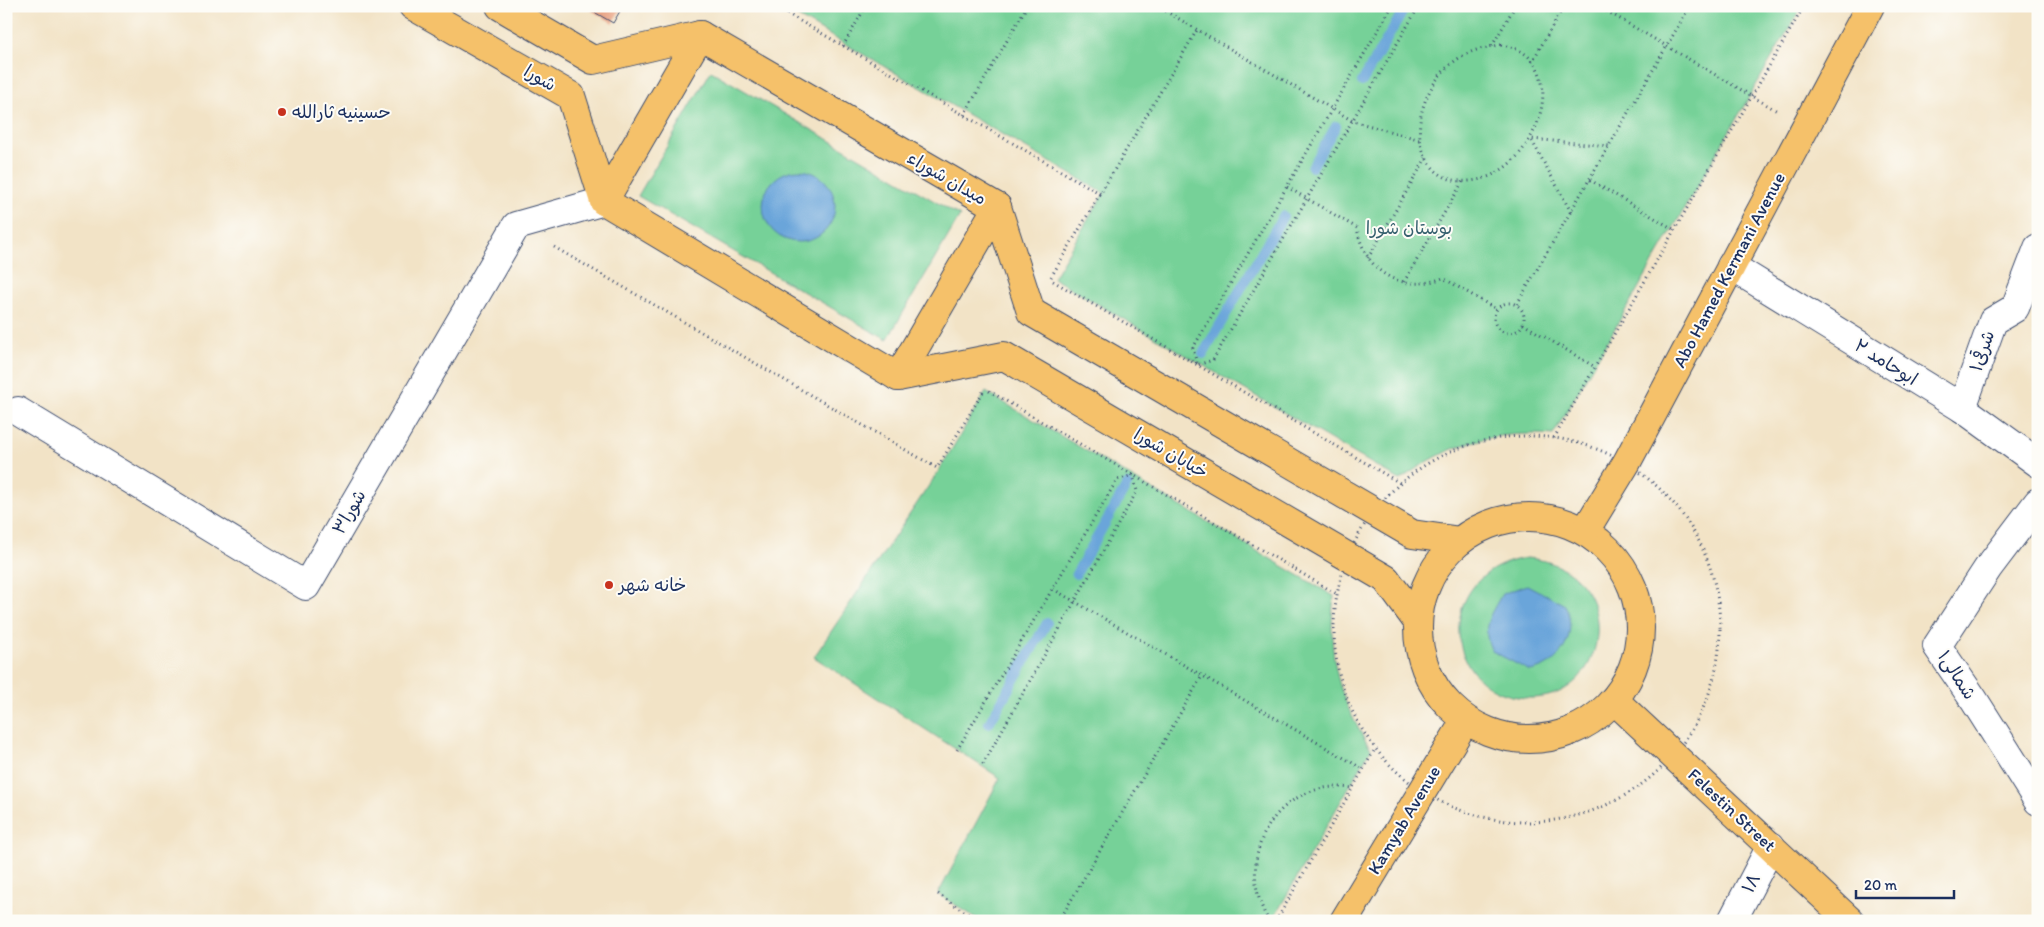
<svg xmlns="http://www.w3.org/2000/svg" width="2044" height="927" viewBox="0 0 2044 927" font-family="Itim,'Playpen Sans Arabic',sans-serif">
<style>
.green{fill:#76d198;stroke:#48807b}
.water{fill:#6aa5da;stroke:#426a9c}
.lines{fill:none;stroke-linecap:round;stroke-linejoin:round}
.stream{stroke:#6aa5da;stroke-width:10}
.building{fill:#e79d7b}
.minor-casing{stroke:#3b4a6e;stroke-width:30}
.major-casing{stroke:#3b4a6e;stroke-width:30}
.path{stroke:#3b4a6e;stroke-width:3;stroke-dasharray:1 4;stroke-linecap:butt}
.minor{stroke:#fff;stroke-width:28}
.major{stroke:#f5c16b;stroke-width:28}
.poi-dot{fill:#c8321e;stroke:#fdfcf7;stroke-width:2}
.labels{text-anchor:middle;stroke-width:4;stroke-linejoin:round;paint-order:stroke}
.street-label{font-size:18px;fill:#1b2f5e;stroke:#fdfcf7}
.poi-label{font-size:18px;fill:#1b2f5e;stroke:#fdfcf7;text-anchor:start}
.park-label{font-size:18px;fill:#36606f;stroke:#fdfcf7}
</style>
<rect width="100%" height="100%" fill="#fdfcf7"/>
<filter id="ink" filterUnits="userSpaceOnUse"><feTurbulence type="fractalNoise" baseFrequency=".02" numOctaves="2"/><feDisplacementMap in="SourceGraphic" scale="10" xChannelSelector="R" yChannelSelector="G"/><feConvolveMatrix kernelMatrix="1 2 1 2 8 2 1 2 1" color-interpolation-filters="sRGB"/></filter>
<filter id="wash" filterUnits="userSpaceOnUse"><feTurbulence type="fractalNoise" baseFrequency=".0096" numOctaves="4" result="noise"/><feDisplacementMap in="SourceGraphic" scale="20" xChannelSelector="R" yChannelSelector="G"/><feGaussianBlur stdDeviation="1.12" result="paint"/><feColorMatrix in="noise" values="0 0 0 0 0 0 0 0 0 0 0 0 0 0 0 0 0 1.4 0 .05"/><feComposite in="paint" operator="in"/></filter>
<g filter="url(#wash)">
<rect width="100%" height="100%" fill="#f2e3c6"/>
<!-- green -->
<g class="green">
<path d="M779 6H1802L1553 435C1493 430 1448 444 1400 480L1053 278 1104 193Z"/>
<polygon points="711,71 960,216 887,340 638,196"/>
<path d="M986 392 1334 596C1327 656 1338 699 1371 749L1272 921H981L938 894 1000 778 814 657 938 472Z"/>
<path d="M1526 558C1627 565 1614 700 1529 698 1440 696 1432 572 1526 558Z"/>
</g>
<!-- water -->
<g class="water">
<circle cx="799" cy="206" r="36"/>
<path d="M1527 585 1565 605C1579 634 1561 666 1530 671L1492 651C1480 627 1490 616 1502 594Z"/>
</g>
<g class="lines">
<!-- stream -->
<g class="stream">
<polyline points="1362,82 1406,6"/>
<polyline points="1312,167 1336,126"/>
<polyline points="1203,354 1283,216"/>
<polyline points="1076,574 1127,485"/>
<polyline points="989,723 1047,623"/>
</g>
</g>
<g id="blocks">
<!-- building -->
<polygon class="building" points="584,6 623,6 613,23"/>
</g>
</g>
<g filter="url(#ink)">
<use href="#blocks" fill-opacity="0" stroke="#3b4a6e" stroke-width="1"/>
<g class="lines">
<!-- minor casing -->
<g class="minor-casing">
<g id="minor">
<polyline points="1731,266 1962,408 2038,463"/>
<polyline points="1962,408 1993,321 2015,308 2038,248"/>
<polyline points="18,411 306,586 516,226 604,201"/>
<polyline points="2038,502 1988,568 1937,646 1974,700 2038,801"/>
<polyline points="1732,921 1771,846"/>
</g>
</g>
<!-- major casing -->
<g class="major-casing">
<g id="major">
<polyline points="413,6 571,96 604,201"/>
<polyline points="500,6 593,60 700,35"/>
<polyline points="604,201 898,377 997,207"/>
<polyline points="604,201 700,35 997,207"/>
<polyline points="997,207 1031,312 1412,534 1460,541"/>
<polyline points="898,377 1004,356 1386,579 1417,621"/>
<circle cx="1529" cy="628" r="111"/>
<polyline points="1585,531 1627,462 1870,6"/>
<polyline points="1614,700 1850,921"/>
<polyline points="1344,921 1465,721"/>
</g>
</g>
<!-- path -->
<g class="path">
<polyline points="774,6 1101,194"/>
<polyline points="1157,6 1353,121 1421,140"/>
<polyline points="1392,6 1193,348 1197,365 1213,360 1419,6"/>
<polyline points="1598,6 1779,112"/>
<path d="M1501 45C1578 55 1538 178 1468 181 1457 182 1445 179 1436 171 1404 140 1423 84 1455 61 1468 51 1484 47 1501 45Z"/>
<polyline points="843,46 866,6"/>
<polyline points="1492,46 1515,6"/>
<polyline points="1532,62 1564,6"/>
<polyline points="964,115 1027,6"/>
<polyline points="1590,180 1675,230"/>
<path d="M1287 187 1357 228C1365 272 1400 294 1443 278L1496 309"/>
<polyline points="1571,212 1531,139 1609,146"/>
<polyline points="554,247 937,468 983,392"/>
<polyline points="1368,258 1426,158"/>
<polyline points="1051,277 1197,30"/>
<polyline points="1053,281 1400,483"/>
<polyline points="1404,282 1463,181"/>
<circle cx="1509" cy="318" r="15"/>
<polyline points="1517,304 1690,6"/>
<polyline points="1523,324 1595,367"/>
<polyline points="989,391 1337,594"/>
<circle cx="1527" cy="629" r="193"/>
<polyline points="1554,438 1804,6"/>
<polyline points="1053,589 1363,769"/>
<polyline points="957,750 1117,480 1133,475 1137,491 982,766"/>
<polyline points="938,894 979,921"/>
<polyline points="1059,921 1202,676"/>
<path d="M1269 921C1239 872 1260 804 1319 789 1330 786 1342 787 1353 788"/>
<polyline points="1276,921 1375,749"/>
</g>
<!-- minor -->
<use href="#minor" class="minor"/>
<!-- major -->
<use href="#major" class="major"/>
</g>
</g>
<!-- markers -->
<g class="poi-dot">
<circle cx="282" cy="112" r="5"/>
<circle cx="609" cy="585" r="5"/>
</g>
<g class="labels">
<!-- street labels -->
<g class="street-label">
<text transform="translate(540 78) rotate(30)" y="6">شورا</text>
<text transform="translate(947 178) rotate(30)" y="6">میدان شوراء</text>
<text transform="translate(1729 270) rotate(-62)" y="6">Abo Hamed Kermani Avenue</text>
<text transform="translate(1982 351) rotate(-71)" y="6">شرقی۱</text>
<text transform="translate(1886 362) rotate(32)" y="6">ابوحامد ۲</text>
<text transform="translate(1171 453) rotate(30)" y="6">خیابان شورا</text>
<text transform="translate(349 512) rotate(-60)" y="6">شورا۳</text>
<text transform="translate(1957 675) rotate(57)" y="6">شمالی۱</text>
<text transform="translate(1732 810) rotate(43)" y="6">Felestin Street</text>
<text transform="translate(1404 820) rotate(-59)" y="6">Kamyab Avenue</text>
<text transform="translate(1751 883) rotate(-63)" y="6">۱۸</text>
</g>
<!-- poi labels -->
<g class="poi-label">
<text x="292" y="118">حسینیه ثارالله</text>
<text x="619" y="591">خانه شهر</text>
</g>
<!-- park labels -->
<g class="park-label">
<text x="1409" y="234">بوستان شورا</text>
</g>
</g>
<!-- margin -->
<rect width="2044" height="927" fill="none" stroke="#fdfcf7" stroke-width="25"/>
<!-- scale -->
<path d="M1856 890v8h98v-8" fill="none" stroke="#1b2f5e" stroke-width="2.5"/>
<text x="1864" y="890" font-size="15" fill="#1b2f5e" stroke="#fdfcf7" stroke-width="4" paint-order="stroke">20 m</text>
</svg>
